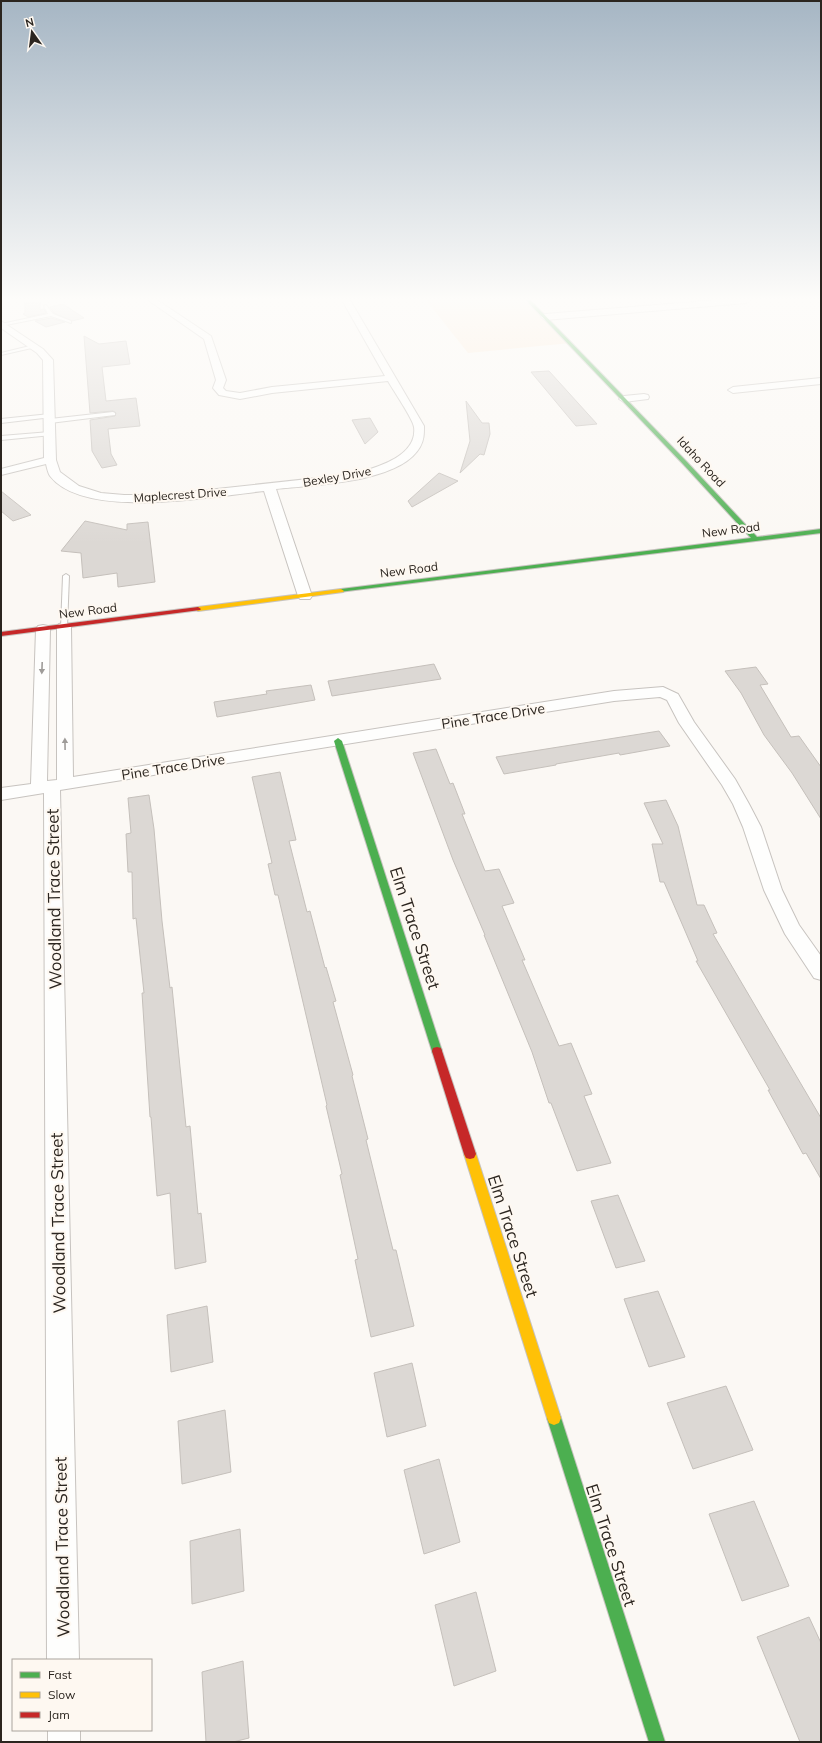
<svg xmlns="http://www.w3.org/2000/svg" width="822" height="1743" viewBox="0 0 822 1743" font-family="Mulish,sans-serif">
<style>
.green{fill:#fce8d4}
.building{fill:#dcd8d4;stroke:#c5c0bb}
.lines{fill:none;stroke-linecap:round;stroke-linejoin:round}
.lane-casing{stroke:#c7c3bf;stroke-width:2}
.street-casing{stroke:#c7c3bf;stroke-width:2}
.fast-casing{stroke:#c7c3bf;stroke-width:2}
.slow-casing{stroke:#c7c3bf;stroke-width:2}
.jam-casing{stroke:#c7c3bf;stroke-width:2}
.lane{fill:#fefefd;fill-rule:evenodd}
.street{fill:#fefefd;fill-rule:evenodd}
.fast{fill:#4caf50;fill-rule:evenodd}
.slow{fill:#ffc107;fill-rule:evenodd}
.jam{fill:#c62828;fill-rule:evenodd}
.oneway{fill:#9f9c99}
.labels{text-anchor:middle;stroke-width:4;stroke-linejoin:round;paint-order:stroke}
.far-street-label{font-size:12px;fill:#2b251f;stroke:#fef8f1}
.street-label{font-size:14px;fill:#2b251f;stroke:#fef8f1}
.near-street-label{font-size:17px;fill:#2b251f;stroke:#fef8f1}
</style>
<rect width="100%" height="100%" fill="#fbf8f4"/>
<!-- green -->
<polygon class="green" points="426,300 528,300 571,343 468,353"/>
<!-- building -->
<g class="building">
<polygon points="40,302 40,310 44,309 46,313 28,317 23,314 25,313 25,303"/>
<polygon points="63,304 84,318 72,321 54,313 50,307"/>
<polygon points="51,318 65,322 46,327 35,321"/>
<polygon points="84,336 99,344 126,341 130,364 102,367 106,401 136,398 140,426 108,429 111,454 117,465 102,468 92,451 90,420 115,416 116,413 113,411 90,413"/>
<polygon points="549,371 597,424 576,426 531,372"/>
<polygon points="466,401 482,423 489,423 490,434 484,455 480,454 460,473 470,441"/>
<polygon points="370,418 378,432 365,444 352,420"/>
<polygon points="439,473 458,481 412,507 408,501"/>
<polygon points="1,491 31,515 13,521 1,511"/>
<polygon points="85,521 127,530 127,524 148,522 155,582 118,587 117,573 83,578 81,553 61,551"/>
<polygon points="434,664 441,679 332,696 328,681"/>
<polygon points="756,667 768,684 760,685 791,737 799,736 821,767 821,819 792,773 764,735 741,693 725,671"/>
<polygon points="311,685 315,700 217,717 214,702 267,694 266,691"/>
<polygon points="659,731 670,746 620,755 619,753 556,764 556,765 504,774 496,757"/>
<polygon points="436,749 450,784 453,783 465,814 462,814 485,871 499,869 514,903 502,906 525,960 522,960 559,1046 571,1043 592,1094 584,1096 611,1163 577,1171 551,1103 549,1103 532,1052 484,935 485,935 453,860 413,753"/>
<polygon points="280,772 296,840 289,841 307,912 310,911 325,968 326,967 336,1001 333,1002 353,1075 352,1076 368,1139 366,1140 393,1250 396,1250 414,1326 371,1337 355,1260 358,1259 340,1175 342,1174 326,1106 327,1105 278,895 275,895 268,864 272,863 252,777"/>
<polygon points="149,795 154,829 162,921 170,988 172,987 186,1127 190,1126 198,1214 201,1213 206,1262 175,1269 170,1193 157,1196 151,1117 150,1117 142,993 144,993 136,918 133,919 132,872 128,872 126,834 131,833 128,798"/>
<polygon points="666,800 678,826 697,905 704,905 717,933 713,934 821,1118 821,1179 806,1153 803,1154 768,1090 770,1090 696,961 698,961 664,882 660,882 652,844 663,844 644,803"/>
<polygon points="618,1195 645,1261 616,1268 591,1201"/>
<polygon points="658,1291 685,1357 649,1367 624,1299"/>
<polygon points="207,1306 213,1362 171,1372 167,1315"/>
<polygon points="412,1363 426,1426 387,1437 374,1373"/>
<polygon points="726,1386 753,1450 693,1469 667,1403"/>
<polygon points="225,1410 231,1472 182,1484 178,1421"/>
<polygon points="439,1459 460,1542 424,1554 404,1470"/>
<polygon points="754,1501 789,1586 742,1601 709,1514"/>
<polygon points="240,1529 244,1591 192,1604 190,1541"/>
<polygon points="476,1592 496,1671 454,1686 435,1605"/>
<polygon points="809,1617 821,1643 821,1742 800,1742 757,1637"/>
<polygon points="243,1661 249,1738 233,1742 206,1742 202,1672"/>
</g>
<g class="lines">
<!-- lane casing -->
<g class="lane-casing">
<g id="lane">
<polygon points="46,305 53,314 71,321 71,323 51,316 1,326 1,324 48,314 44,306"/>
<polygon points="34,345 36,347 1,355 1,353"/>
<polygon points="113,412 115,413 115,415 50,423 47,421 50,419"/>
<polygon points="50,414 53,416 52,417 1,423 1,419"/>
<polygon points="50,432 53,434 52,435 1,440 1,436"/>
<polygon points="66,574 69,576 67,627 64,629 61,627 63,576"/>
</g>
</g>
<!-- street casing -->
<g class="street-casing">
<g id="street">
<path d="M148 300H157L211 336 226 380 223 388 226 391 240 393 272 387 385 376 342 300H350L424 426C424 434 424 440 420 447 400 483 312 485 276 489L312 596 310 599H300L298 596 264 491C214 496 85 521 50 476 48 473 47 468 46 464L1 475V469L44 458 43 360 37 353 1 328V321L43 349 53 360 56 460 60 472 79 486 101 493 124 495H161L354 474C375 468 418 457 414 427 413 419 393 390 388 381L272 393 240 399 219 395 213 388 216 380 204 339Z"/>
<polygon points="718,300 750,300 746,303 545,320 541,317 545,314"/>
<polygon points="821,378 821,384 733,393 728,390 733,387"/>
<polygon points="644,394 648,395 649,397 648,399 624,402 619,399 624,396"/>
<polygon points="64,623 69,624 71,627 73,777 614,691 663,687 678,694 694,722 735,779 749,804 761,827 782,890 799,925 821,956 821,980 814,978 785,934 764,890 743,827 733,804 722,785 679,723 667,700 660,697 614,701 60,790 79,1660 47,1660 44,793 1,800 1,788 31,784 36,629 38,626 43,625 48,626 50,629 47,781 57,780 57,627 59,624"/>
<rect x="48" y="1730" width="32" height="12"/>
</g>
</g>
<!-- fast casing -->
<g class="fast-casing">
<g id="fast">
<polygon points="526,300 530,300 687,462 757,537 821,529 821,533 339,592 338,591 341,589 751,538 683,464"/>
<polygon points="338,738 342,741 442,1051 441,1054 437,1055 433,1054 432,1051 334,741"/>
<polygon points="554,1411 559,1413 561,1418 665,1742 649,1742 547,1418 549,1413"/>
</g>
</g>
<!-- slow casing -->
<g class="slow-casing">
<g id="slow">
<polygon points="341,589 344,591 343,592 198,611 195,609 198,607"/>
<polygon points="470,1149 474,1150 476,1154 561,1418 559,1423 554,1425 549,1423 547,1418 464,1154 466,1150"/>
</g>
</g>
<!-- jam casing -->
<g class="jam-casing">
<g id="jam">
<polygon points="198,607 201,609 200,610 1,636 1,632"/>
<polygon points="437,1047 441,1048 442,1051 476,1154 474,1158 470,1159 466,1158 464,1154 432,1051 433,1048"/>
</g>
</g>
<!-- lane -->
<use href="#lane" class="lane"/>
<!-- street -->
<use href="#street" class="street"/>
<!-- fast -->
<use href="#fast" class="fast"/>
<!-- slow -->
<use href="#slow" class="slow"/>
<!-- jam -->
<use href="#jam" class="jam"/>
</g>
<!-- one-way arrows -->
<defs><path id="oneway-solid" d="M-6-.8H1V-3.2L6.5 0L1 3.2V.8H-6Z"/></defs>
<g class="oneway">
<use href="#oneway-solid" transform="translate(42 668) rotate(92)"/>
<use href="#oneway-solid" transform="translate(65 744) rotate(-91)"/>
</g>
<!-- sky -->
<linearGradient id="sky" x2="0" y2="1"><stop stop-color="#a6b6c4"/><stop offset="0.55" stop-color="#fdfcfa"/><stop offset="1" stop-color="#fdfcfa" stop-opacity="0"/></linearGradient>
<rect width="822" height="544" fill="url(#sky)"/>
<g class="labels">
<!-- far-street labels -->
<g class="far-street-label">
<text transform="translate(701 462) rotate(47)" y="4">Idaho Road</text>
<text transform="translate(337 477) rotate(-10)" y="4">Bexley Drive</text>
<text transform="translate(180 495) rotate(-4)" y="4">Maplecrest Drive</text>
<text transform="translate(731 530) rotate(-7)" y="4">New Road</text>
<text transform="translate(409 570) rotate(-7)" y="4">New Road</text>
<text transform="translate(88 611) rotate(-7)" y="4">New Road</text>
</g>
<!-- street labels -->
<g class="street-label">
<text transform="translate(493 716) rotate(-9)" y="5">Pine Trace Drive</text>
<text transform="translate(173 767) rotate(-9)" y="5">Pine Trace Drive</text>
</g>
<!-- near-street labels -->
<g class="near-street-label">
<text transform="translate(54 899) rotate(-91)" y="6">Woodland Trace Street</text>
<text transform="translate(415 928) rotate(72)" y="6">Elm Trace Street</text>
<text transform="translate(58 1223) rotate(-91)" y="6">Woodland Trace Street</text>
<text transform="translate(513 1236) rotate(72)" y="6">Elm Trace Street</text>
<text transform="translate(611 1545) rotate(72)" y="6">Elm Trace Street</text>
<text transform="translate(62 1547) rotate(-91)" y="6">Woodland Trace Street</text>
</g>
</g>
<!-- border -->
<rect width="822" height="1743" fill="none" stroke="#2b251f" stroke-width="4"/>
<!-- legend -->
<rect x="12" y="1659" width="140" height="72" fill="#fef8f1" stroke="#aaa49d"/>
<rect x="20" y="1672" width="20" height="6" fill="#4caf50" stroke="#aaa49d"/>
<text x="48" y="1679" font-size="12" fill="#2b251f">Fast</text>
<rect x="20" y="1692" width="20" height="6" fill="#ffc107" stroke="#aaa49d"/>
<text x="48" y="1699" font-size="12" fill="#2b251f">Slow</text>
<rect x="20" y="1712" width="20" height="6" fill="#c62828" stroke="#aaa49d"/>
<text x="48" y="1719" font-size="12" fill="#2b251f">Jam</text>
<!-- north arrow -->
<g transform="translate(32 32) rotate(346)" stroke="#fef8f1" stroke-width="3" paint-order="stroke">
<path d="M0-3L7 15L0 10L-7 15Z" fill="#2b251f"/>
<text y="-6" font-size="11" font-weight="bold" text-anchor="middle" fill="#2b251f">N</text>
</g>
</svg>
